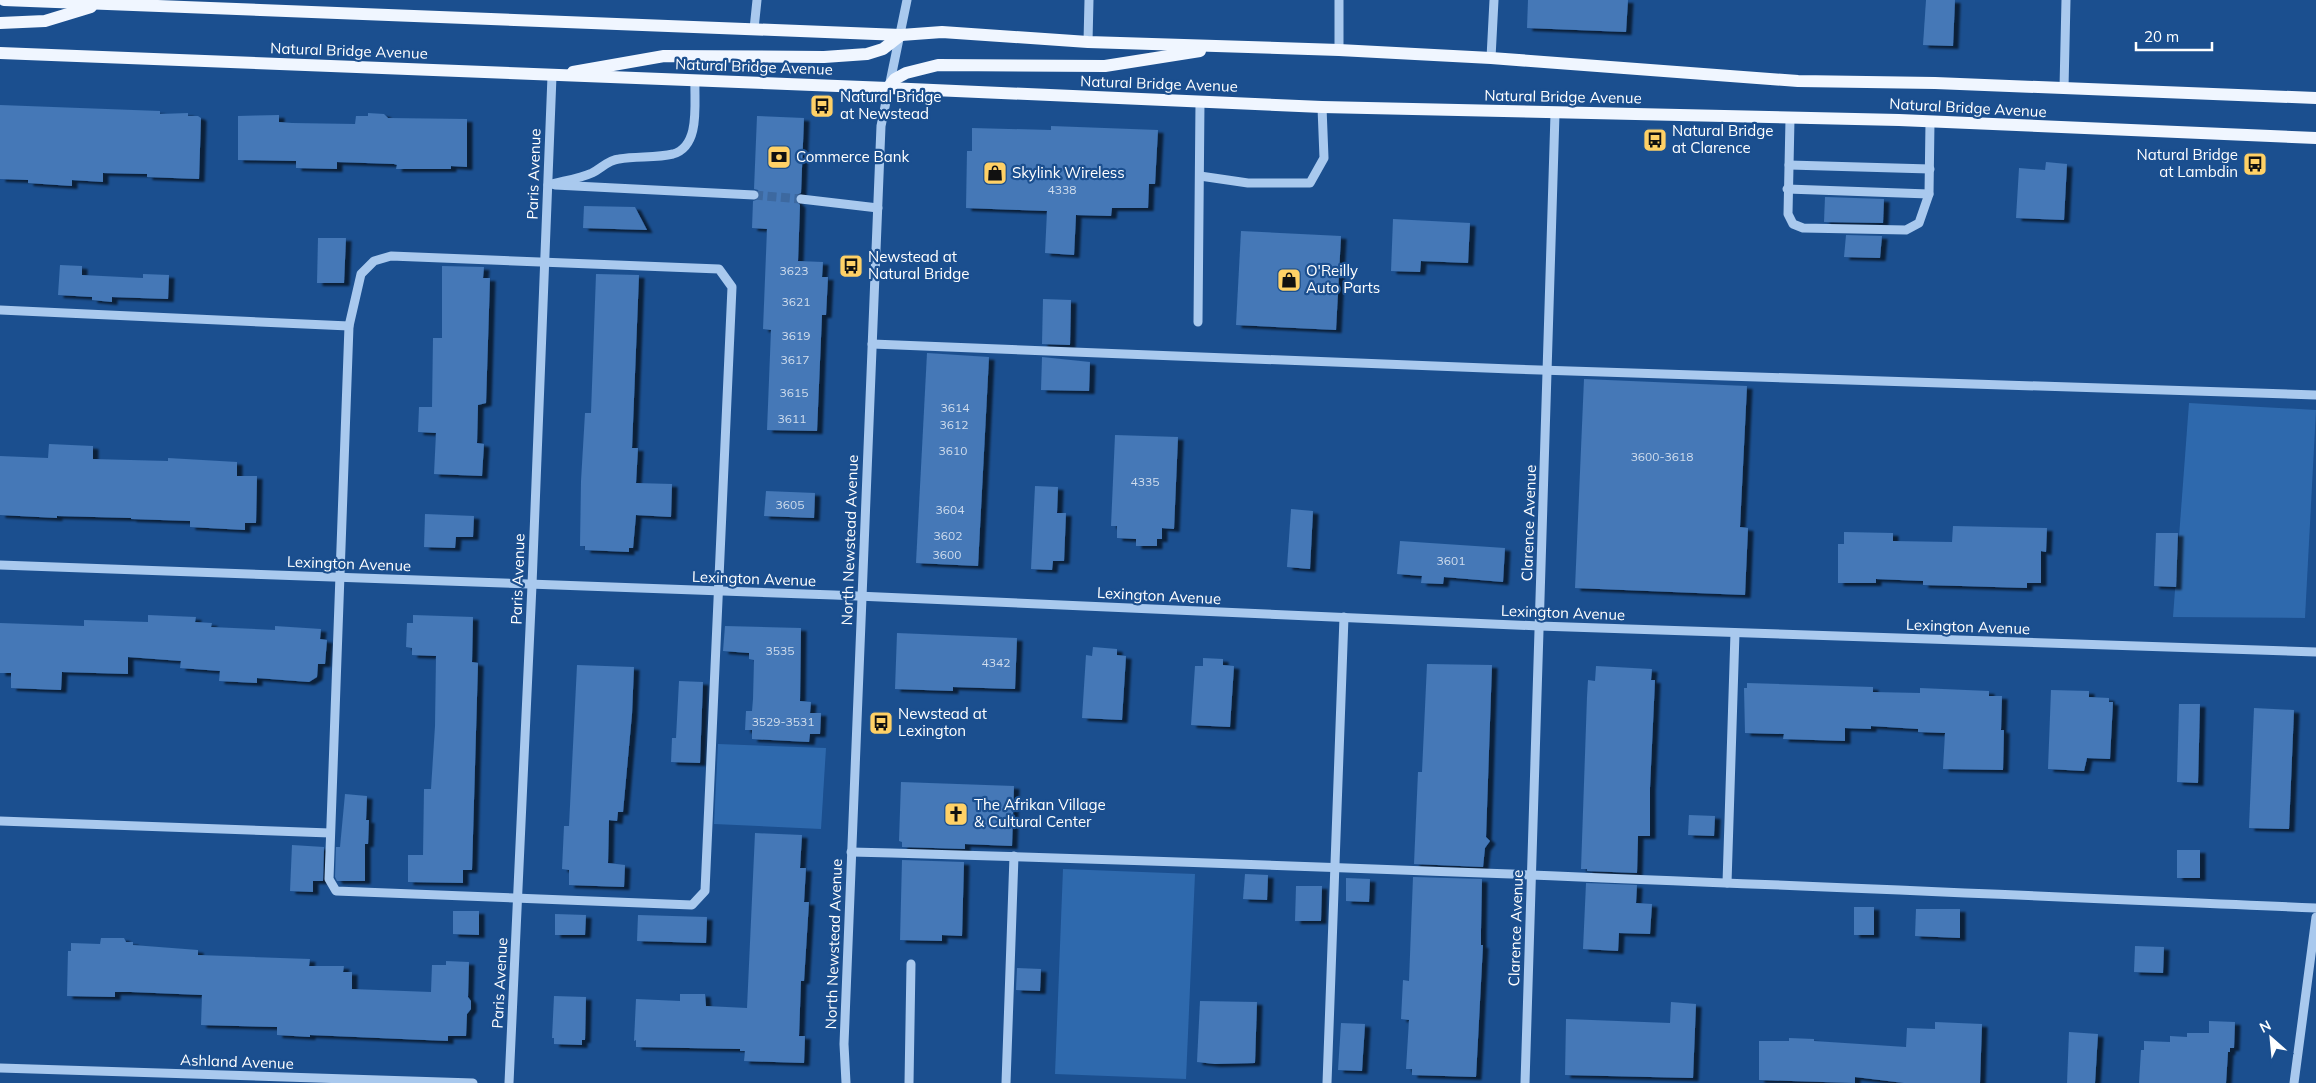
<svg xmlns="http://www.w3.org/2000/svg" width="2316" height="1083" viewBox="0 0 2316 1083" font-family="Mulish,sans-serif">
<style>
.green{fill:#2e69ad}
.building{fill:#4478b7;filter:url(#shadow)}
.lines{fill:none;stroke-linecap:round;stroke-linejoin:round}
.minor-tunnel{stroke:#3d69a0;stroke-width:9;stroke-dasharray:9 4.5;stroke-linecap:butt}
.minor{stroke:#a9c9ee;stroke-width:9}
.major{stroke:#f0f6ff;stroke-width:12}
.labels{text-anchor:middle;stroke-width:4.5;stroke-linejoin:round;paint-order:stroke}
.number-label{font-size:12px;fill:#d0dded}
.street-label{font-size:15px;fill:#fff;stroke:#1b4f8f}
.poi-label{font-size:15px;fill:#fff;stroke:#1b4f8f;text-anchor:start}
</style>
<defs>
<filter id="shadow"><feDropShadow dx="5.5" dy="3" stdDeviation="1" flood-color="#0009"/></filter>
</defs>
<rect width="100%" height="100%" fill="#1b4f8f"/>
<!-- green -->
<g class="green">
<polygon points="2189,403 2316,410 2305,618 2173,617"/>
<polygon points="718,744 826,748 821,829 714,824"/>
<polygon points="1063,869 1195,874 1186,1079 1055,1074"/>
</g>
<!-- building -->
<g class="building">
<polygon points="1528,0 1628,0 1626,32 1527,28"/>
<polygon points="1926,0 1955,0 1953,46 1923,45"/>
<polygon points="0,105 160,111 160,114 188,113 188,116 198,116 201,118 199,179 147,177 147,174 103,173 103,182 72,180 72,186 28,183 28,180 0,179"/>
<polygon points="368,113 384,114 388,118 467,119 467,167 451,166 451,169 396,169 397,165 394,164 337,162 337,169 296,168 296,161 238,160 238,116 279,115 279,122 292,123 355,124 356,116 368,116"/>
<polygon points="757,116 804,118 801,193 796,195 795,199 800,205 798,261 823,262 822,277 828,277 826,315 822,315 817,431 767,430 771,330 763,329 767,229 752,228 753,201 759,199 760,195 758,190 754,189"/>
<polygon points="1051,126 1158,130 1155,184 1149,184 1148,208 1112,208 1111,216 1076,215 1074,255 1045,253 1047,211 966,208 967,151 972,151 972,128 1051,130"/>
<polygon points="2046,162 2067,164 2064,220 2016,218 2019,168 2045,170"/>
<polygon points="1825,197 1884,199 1883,223 1824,222"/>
<polygon points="584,206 635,207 647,230 583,228"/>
<polygon points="1393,219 1470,223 1468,263 1421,261 1420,272 1391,271"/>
<polygon points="1241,231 1341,236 1336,330 1236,325"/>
<polygon points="1846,235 1882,236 1880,258 1844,257"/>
<polygon points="318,238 346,238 344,283 317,283"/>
<polygon points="60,265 82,266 82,275 143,278 143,274 169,275 168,299 112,297 112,302 92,300 92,297 58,295"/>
<polygon points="442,266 484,267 483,278 490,278 486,403 478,405 477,443 484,444 482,476 434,474 436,433 418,432 419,407 432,407 433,338 442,338"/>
<polygon points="596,274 639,275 632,448 638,448 636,483 672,484 671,517 636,515 633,548 629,548 629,552 585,550 585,546 580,546 581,481 585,413 591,413"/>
<polygon points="1043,299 1071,300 1070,345 1042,344"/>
<polygon points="927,353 989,357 978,566 916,563"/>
<polygon points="1042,357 1090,362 1089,391 1041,390"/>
<polygon points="1584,379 1747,386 1740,527 1748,528 1745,595 1575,588"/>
<polygon points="1115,435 1178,437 1174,529 1162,528 1162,539 1157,539 1157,546 1136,546 1136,539 1117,538 1117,526 1111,526"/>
<polygon points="49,444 93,446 93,459 168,461 168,458 237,462 237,476 257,476 256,523 245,523 245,530 190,527 190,521 131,519 131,518 57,516 57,518 0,515 0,456 48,458"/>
<polygon points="1035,486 1058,487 1057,513 1066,513 1064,561 1053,561 1052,570 1031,569"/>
<polygon points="766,491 815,493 814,518 764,516"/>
<polygon points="1291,509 1313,511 1310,569 1287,567"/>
<polygon points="425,514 474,516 473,537 456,537 455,548 424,547"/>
<polygon points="1953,526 2047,528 2046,552 2041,551 2041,583 2027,583 2027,588 1961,586 1923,585 1923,581 1876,579 1876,583 1838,583 1838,544 1844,544 1844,532 1893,533 1893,541 1952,542"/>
<polygon points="2156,533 2178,533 2176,587 2154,586"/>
<polygon points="1400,541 1505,548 1503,582 1444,577 1443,584 1421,583 1422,576 1397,574"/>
<polygon points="148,615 196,617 195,622 212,623 211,627 275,630 275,626 321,629 320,639 327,640 325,664 318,664 317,677 309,682 257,678 257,683 219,681 220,671 180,668 181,661 128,657 128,674 62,672 61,690 11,688 11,673 0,673 0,623 84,626 84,620 148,622"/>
<polygon points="413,615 473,617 472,662 478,663 472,870 463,870 463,883 408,882 408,855 423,855 424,789 431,789 435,726 436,656 412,655 412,648 406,647 407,623 413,623"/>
<polygon points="725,626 801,628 800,701 811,702 810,713 821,713 820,734 810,734 809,742 752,739 752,730 745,730 746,711 752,711 753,699 754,660 749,659 749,653 723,651"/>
<polygon points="897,633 1017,638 1015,689 953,687 953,691 895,689"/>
<polygon points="1093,647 1117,649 1117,655 1126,656 1122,720 1082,718 1086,655 1092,656"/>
<polygon points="1203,658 1223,659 1223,665 1234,666 1230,727 1191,725 1195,666 1203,666"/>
<polygon points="1427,664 1492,665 1486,837 1490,841 1485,848 1483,867 1414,864 1418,772 1422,772"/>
<polygon points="577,665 634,667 632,714 623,812 618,812 617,821 609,820 608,863 625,865 624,887 569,885 569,870 562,869 564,826 569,826"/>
<polygon points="1596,666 1652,669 1651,680 1655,680 1650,788 1650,836 1638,836 1637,873 1587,871 1587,869 1581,869 1587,697 1588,680 1595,681"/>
<polygon points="679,681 703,682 700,763 671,762 672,738 676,738"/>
<polygon points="1747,683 1873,687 1873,692 1920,693 1920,688 1989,691 1989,696 2002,696 2001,730 2004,730 2003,770 1943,769 1945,733 1918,732 1918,729 1871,726 1871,729 1845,728 1845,741 1783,739 1784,734 1745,733 1744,688 1747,688"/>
<polygon points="2051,690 2089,691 2089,697 2109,698 2109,702 2113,702 2110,759 2087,758 2084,771 2048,769"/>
<polygon points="2179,704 2200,704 2198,783 2177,782"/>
<polygon points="2254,708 2294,710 2289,829 2249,828"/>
<polygon points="901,782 1014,786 1012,846 965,844 965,849 902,847 902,842 899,841"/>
<polygon points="345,794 367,796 366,820 369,820 368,844 365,844 365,881 337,881 335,877 336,847 340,847"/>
<polygon points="1689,815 1715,816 1714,836 1688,835"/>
<polygon points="755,833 802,835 800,868 806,868 804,902 809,902 804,981 801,981 799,1036 805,1036 804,1063 744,1061 745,1051 740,1051 740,1049 636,1047 636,1040 634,1041 636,999 680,1001 680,994 705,994 706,1006 747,1008"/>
<polygon points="292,845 324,847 323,881 313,881 313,892 290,891"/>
<rect x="2177" y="850" width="23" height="28"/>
<polygon points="902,860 964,862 962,936 942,935 942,941 900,940"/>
<polygon points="1245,874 1268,875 1267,900 1243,899"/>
<polygon points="1413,877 1482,879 1481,930 1481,945 1483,945 1476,1077 1412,1075 1412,1069 1406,1069 1409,1020 1401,1019 1403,980 1409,981"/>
<polygon points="1346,878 1370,879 1369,902 1346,901"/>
<polygon points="1586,883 1637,885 1636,903 1652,904 1650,934 1619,933 1618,951 1583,949"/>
<polygon points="1296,886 1322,886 1321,921 1295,921"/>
<rect x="1854" y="907" width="20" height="28"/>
<polygon points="1916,909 1960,909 1960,938 1915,936"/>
<polygon points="453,911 479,911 479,935 453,934"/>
<polygon points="555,914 586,915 585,935 555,935"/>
<polygon points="638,915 707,917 706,943 637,941"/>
<polygon points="101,938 124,938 126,942 133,942 133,945 198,950 198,955 310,959 309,966 344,966 343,972 352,972 352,989 431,992 432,965 446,965 446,961 469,962 468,997 471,1001 471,1009 467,1014 466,1036 448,1036 448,1041 310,1035 310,1037 277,1035 277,1027 201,1025 202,995 131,992 115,992 115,997 67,996 68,951 71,951 71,943 100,944"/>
<polygon points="2135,946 2164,947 2163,973 2134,972"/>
<polygon points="1017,968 1041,969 1040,991 1016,990"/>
<polygon points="554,996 586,997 585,1040 582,1040 582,1045 554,1044 554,1038 552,1038"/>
<polygon points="1200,1001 1257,1002 1255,1063 1215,1064 1197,1062"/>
<polygon points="1671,1002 1696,1004 1693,1078 1565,1075 1566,1019 1670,1023"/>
<polygon points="2209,1021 2235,1022 2234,1048 2230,1048 2230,1052 2228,1052 2226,1083 2139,1083 2141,1050 2144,1050 2144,1041 2170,1042 2170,1036 2187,1037 2187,1033 2209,1033"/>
<polygon points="1935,1022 1982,1024 1980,1083 1904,1083 1855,1077 1855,1083 1759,1080 1759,1041 1789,1041 1789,1038 1814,1039 1814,1041 1906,1047 1907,1028 1935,1029"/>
<polygon points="1341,1023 1365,1024 1362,1071 1338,1070"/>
<polygon points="2069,1032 2098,1034 2095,1083 2067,1083"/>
</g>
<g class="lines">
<!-- minor-tunnel -->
<polyline class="minor-tunnel" points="754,195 801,199"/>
<!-- minor -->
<g class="minor">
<polyline points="754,29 757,0"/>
<polyline points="1088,42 1089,0"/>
<polyline points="1339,50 1339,0"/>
<polyline points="1491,58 1494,0"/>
<polyline points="2064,88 2066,0"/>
<polyline points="1790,119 1788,214 1793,224 1803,228 1906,230 1919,223 1929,194 1930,122"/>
<polyline points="1789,165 1930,169"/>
<polyline points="1200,176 1248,183 1310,183 1324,158 1322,107"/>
<path d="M548 185C562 181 579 179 592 173 602 168 608 160 619 159 637 156 656 158 673 154 701 146 694 103 695 81"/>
<polyline points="555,185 754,195"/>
<polyline points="1787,189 1929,194"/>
<polyline points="801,199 878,208"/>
<polygon points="391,256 719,269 732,287 705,891 692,905 336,891 329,879 349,326 361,274 374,261"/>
<polyline points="0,310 349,326"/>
<polyline points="1198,322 1200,102"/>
<polyline points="872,344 1511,369 2316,395"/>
<polyline points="0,565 834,595 1539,626 2316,652"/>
<polyline points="0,821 330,833"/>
<path d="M851 852C1340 865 1828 887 2316 908"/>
<polyline points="1727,883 1735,633"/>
<polyline points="0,1068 473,1083"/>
<polyline points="509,1083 532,585 552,76"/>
<polyline points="846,1083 844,1044 881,126 907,0"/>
<polyline points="909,1083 911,964"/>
<polyline points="1006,1083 1014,856"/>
<polyline points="1327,1083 1344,617"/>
<polyline points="1525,1083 1555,114"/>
<polyline points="2294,1083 2316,917"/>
</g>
<!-- major -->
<g class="major">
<polyline points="4,0 901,35 942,32 1088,42 1339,50 1491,58 1798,81 1935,83 2316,98"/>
<polyline points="0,23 45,21 91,7"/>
<polyline points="0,53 888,88 1322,107 1899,120 2316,138"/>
<polyline points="573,72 664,56 824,57 867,54 883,49 901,35"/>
<polyline points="888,88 895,79 906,73 938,65 1105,66 1200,51"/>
</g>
</g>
<!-- icons -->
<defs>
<g id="bus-square" transform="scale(1.25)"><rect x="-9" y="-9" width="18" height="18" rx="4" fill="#ffd166" stroke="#1b4f8f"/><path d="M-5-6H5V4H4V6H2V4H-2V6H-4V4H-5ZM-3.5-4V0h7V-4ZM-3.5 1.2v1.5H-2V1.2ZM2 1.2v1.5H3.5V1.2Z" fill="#111"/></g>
<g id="bank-square" transform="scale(1.25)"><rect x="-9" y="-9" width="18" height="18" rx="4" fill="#ffd166" stroke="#1b4f8f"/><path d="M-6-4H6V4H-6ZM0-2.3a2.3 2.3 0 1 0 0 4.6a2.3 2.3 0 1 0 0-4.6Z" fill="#111"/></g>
<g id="shop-square" transform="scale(1.25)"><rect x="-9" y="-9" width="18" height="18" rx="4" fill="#ffd166" stroke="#1b4f8f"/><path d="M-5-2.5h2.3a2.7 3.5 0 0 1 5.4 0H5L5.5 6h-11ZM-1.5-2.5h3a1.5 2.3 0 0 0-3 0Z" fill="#111"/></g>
<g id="church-square" transform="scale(1.25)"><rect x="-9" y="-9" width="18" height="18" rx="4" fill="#ffd166" stroke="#1b4f8f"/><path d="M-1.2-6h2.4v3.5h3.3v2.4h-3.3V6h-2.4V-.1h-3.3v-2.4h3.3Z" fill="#111"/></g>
</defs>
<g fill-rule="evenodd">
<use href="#bus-square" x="822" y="106"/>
<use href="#bus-square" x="1655" y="140"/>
<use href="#bank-square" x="779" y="157"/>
<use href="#bus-square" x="2255" y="164"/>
<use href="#shop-square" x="995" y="173"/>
<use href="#bus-square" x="851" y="266"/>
<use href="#shop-square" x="1289" y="280"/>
<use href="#bus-square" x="881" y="723"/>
<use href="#church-square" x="956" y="814"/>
</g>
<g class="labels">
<!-- number labels -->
<g class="number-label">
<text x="1062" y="194">4338</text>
<text x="794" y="275">3623</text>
<text x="796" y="306">3621</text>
<text x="796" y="340">3619</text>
<text x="795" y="364">3617</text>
<text x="794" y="397">3615</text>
<text x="955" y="412">3614</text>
<text x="792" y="423">3611</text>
<text x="954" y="429">3612</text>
<text x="953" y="455">3610</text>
<text x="1662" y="461">3600-3618</text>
<text x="1145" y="486">4335</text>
<text x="790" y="509">3605</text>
<text x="950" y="514">3604</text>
<text x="948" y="540">3602</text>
<text x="947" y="559">3600</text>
<text x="1451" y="565">3601</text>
<text x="780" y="655">3535</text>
<text x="996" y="667">4342</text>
<text x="783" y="726">3529-3531</text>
</g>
<!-- street labels -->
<g class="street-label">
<text transform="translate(349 51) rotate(2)" y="5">Natural Bridge Avenue</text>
<text transform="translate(754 67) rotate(2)" y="5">Natural Bridge Avenue</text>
<text transform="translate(1159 84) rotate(2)" y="5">Natural Bridge Avenue</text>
<text transform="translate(1563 97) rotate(1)" y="5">Natural Bridge Avenue</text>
<text transform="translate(1968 108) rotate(3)" y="5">Natural Bridge Avenue</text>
<text transform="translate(534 174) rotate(-88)" y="5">Paris Avenue</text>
<text transform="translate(1529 523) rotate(-88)" y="5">Clarence Avenue</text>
<text transform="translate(850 540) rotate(-88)" y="5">North Newstead Avenue</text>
<text transform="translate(349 564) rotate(2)" y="5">Lexington Avenue</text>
<text transform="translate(518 579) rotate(-88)" y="5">Paris Avenue</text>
<text transform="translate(754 579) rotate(2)" y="5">Lexington Avenue</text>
<text transform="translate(1159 596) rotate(3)" y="5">Lexington Avenue</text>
<text transform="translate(1563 613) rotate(2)" y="5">Lexington Avenue</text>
<text transform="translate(1968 627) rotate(2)" y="5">Lexington Avenue</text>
<text transform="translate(1516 928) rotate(-88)" y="5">Clarence Avenue</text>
<text transform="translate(834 944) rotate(-88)" y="5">North Newstead Avenue</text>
<text transform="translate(500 983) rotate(-87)" y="5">Paris Avenue</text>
<text transform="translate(237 1062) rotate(2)" y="5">Ashland Avenue</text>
</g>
<!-- poi labels -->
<g class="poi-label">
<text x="840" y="102">Natural Bridge<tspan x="840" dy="17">at Newstead</tspan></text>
<text x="1672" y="136">Natural Bridge<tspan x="1672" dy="17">at Clarence</tspan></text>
<text x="2238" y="160" text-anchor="end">Natural Bridge<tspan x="2238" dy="17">at Lambdin</tspan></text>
<text x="796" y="162">Commerce Bank</text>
<text x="1012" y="178">Skylink Wireless</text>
<text x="868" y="262">Newstead at<tspan x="868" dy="17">Natural Bridge</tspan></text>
<text x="1306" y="276">O'Reilly<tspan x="1306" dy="17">Auto Parts</tspan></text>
<text x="898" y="719">Newstead at<tspan x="898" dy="17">Lexington</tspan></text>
<text x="974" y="810">The Afrikan Village<tspan x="974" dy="17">&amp; Cultural Center</tspan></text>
</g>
</g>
<!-- north arrow -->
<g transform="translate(2271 1038) rotate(333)" stroke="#1b4f8f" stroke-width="4" paint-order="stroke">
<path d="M0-4L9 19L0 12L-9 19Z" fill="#ffffff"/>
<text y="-8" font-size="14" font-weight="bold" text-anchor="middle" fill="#ffffff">N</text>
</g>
<!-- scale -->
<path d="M2136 42v8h76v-8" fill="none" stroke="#ffffff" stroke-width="2.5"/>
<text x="2144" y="42" font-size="15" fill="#ffffff" stroke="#1b4f8f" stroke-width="4" paint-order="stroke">20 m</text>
</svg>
